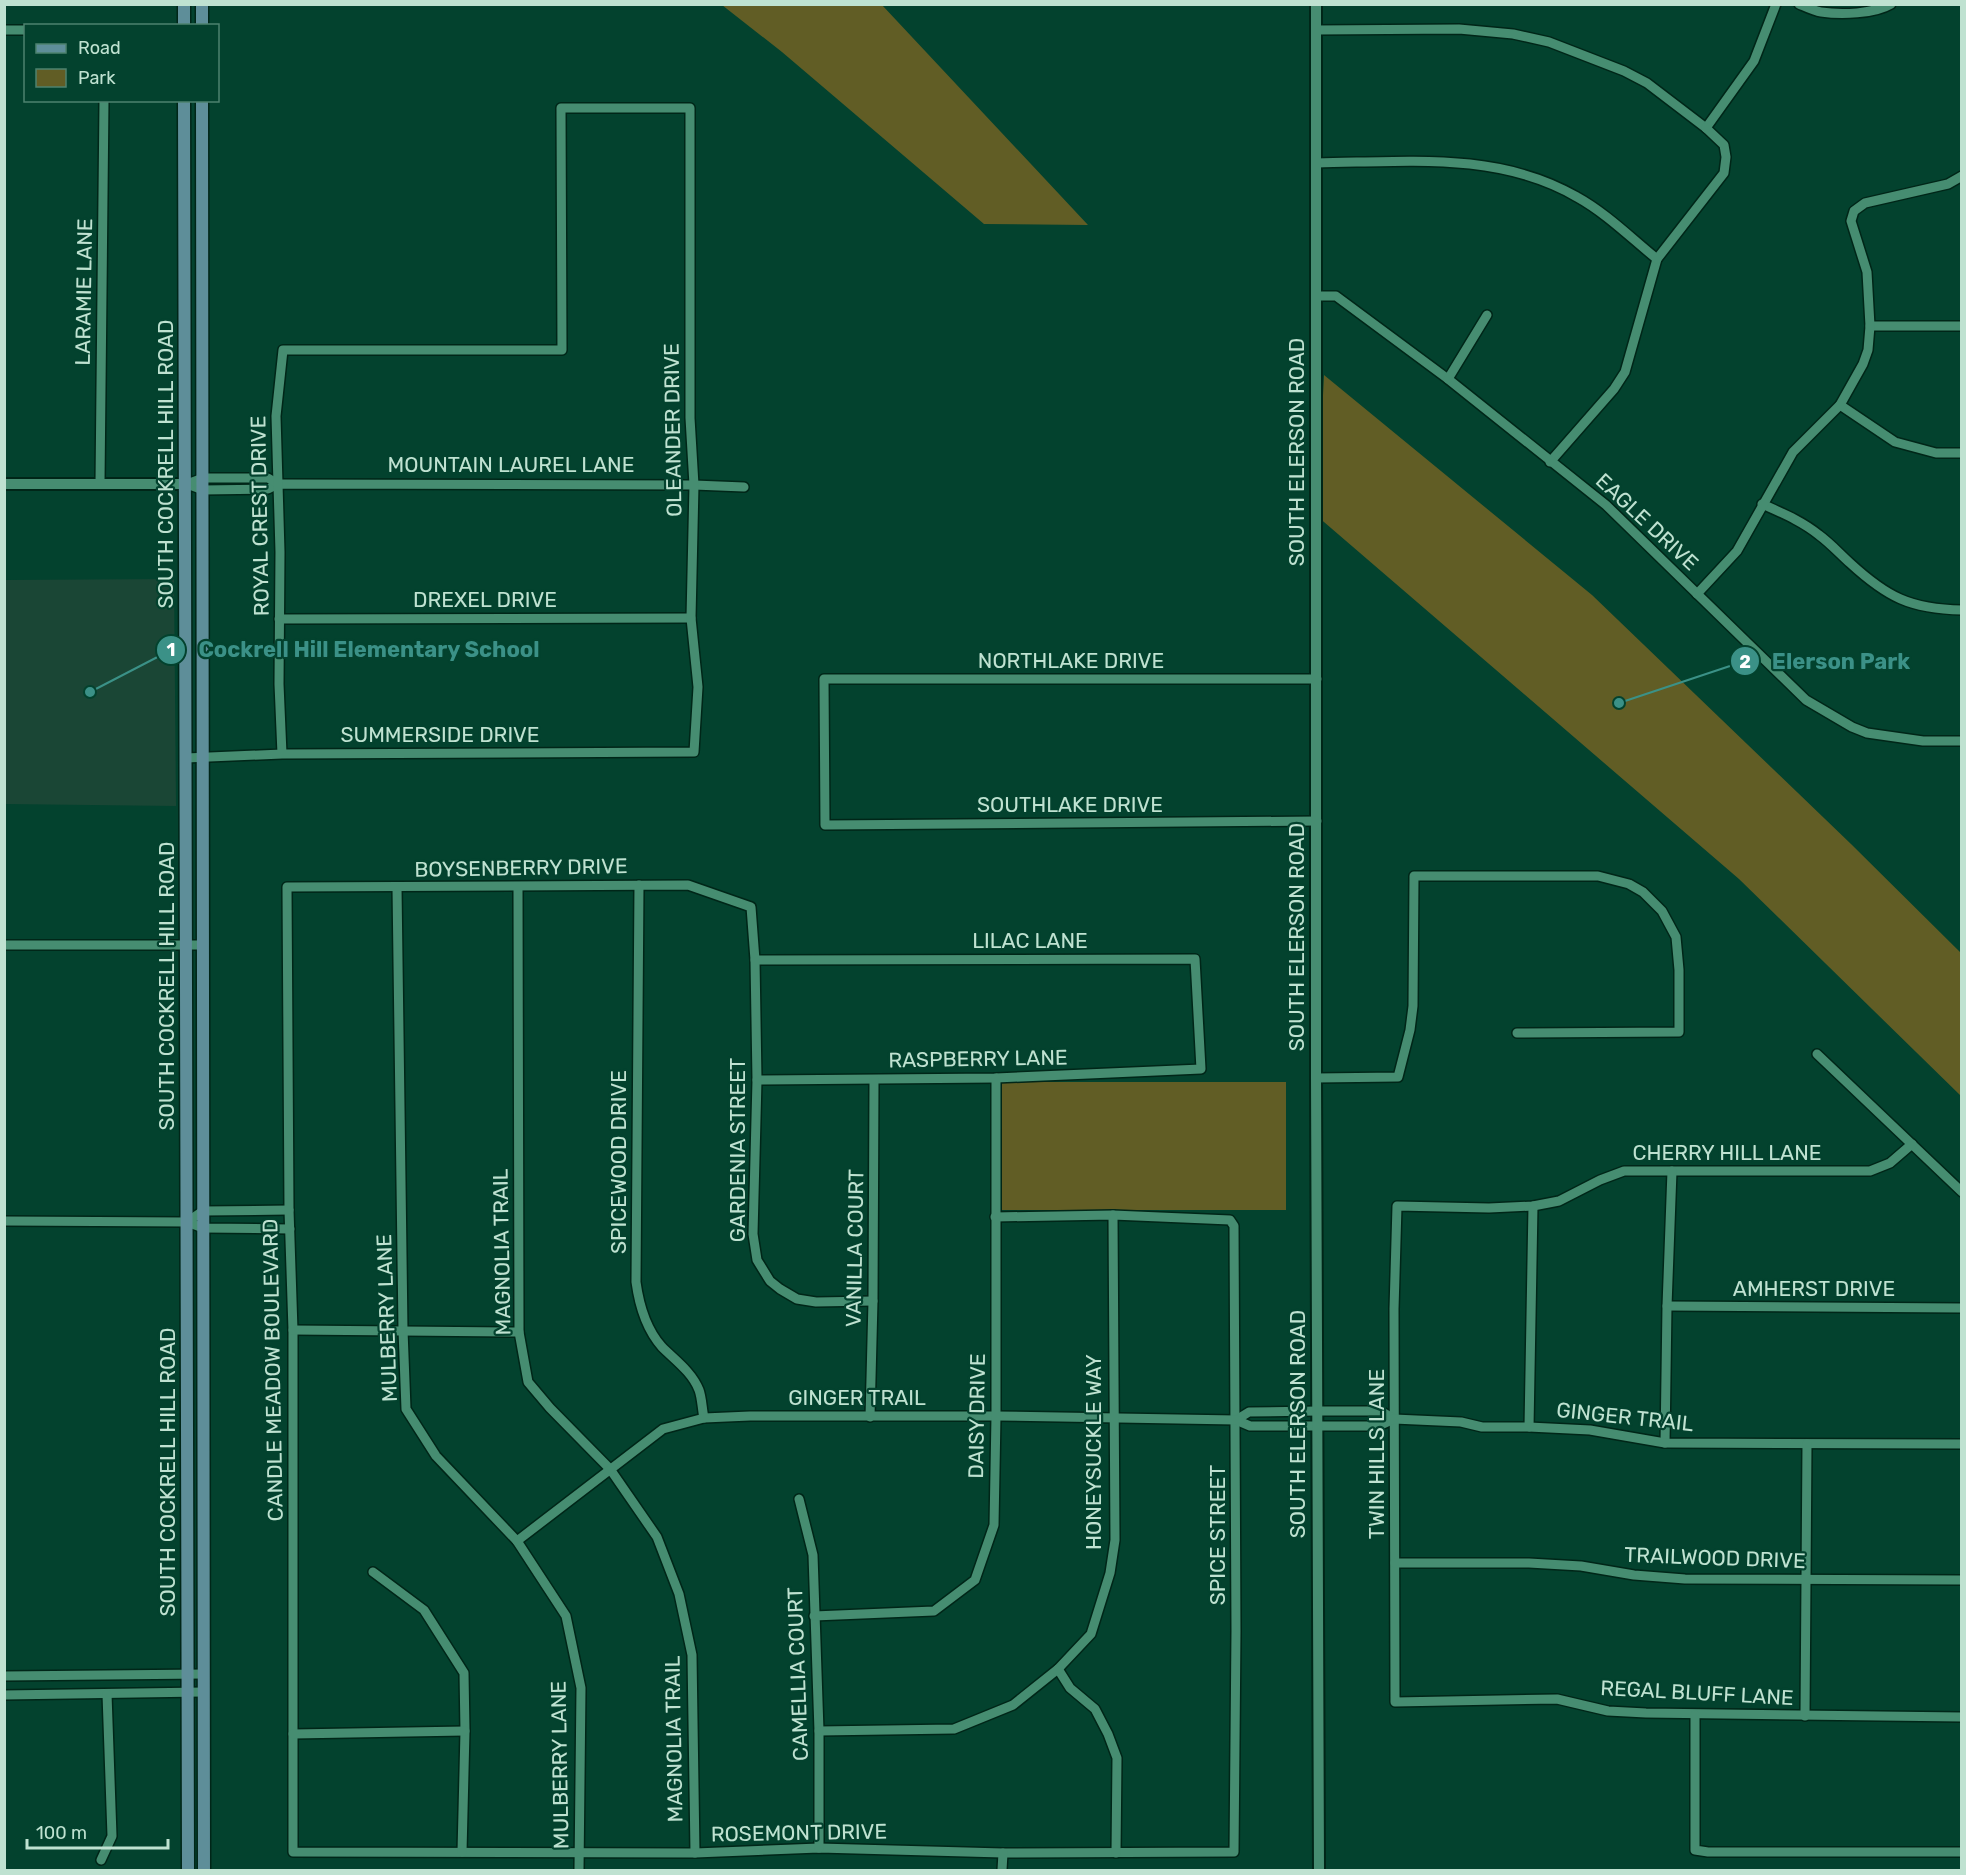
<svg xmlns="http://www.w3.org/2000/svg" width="1966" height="1875" viewBox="0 0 1966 1875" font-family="Rubik,sans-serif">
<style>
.built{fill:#1a4635}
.green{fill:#615d25}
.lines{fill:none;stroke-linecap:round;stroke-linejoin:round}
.minor-casing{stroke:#002618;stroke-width:12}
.tertiary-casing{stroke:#002618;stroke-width:14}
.secondary-casing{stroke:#002618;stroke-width:15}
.minor{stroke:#468d71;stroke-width:9}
.tertiary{stroke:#468d71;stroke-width:10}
.secondary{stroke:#5e8e99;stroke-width:12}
.labels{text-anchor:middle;stroke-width:4.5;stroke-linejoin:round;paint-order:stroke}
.street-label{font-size:21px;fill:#bfe2d1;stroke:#03422e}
.leader{fill:none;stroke:#3b9187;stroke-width:2}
.callout-dot{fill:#3b9187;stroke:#03422e;stroke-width:2}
.mark-label{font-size:18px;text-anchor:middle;font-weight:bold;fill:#fff}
.callout-label{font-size:22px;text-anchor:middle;font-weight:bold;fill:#3b9187;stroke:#03422e;stroke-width:4.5;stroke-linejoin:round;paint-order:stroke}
</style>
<rect width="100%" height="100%" fill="#03422e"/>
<!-- built -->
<polygon class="built" points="174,579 176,806 5,804 5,580"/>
<!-- green -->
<g class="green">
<polygon points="722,5 882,5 1088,225 984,224 782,52"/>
<polygon points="1324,375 1592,595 1851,844 1961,953 1961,1096 1739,879 1317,516"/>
<rect x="1001" y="1082" width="285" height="128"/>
</g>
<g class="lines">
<!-- minor casing -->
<g class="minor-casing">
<g id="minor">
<path d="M1799 4C1806 7 1814 11 1821 12 1841 15 1874 14 1891 4"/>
<polyline points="4,30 26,30"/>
<polyline points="1316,30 1459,29 1513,34 1549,42 1624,71 1647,83 1706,128 1724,145 1726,157 1724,173 1657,259 1625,372 1614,389 1550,462"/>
<polyline points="1706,128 1754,61 1776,4"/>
<path d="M1317 163C1405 162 1498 151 1577 197 1606 213 1631 238 1657 259"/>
<polyline points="1316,296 1336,296 1448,379 1606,505 1806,700 1852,727 1867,733 1923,741 1962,741"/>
<polyline points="1870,326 1962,326"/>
<polyline points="1448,379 1487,315"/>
<polyline points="1840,405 1895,442 1936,453 1962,453"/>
<polyline points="100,483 104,100"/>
<polyline points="187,484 203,490 268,489 278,484 694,485 744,487"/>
<polyline points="187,484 203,478 268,478 278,484"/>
<path d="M1762 504C1782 513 1802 521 1819 535 1830 543 1840 554 1850 563 1887 597 1910 609 1962 610"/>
<polyline points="1697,594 1737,551 1793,452 1840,405 1863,364 1868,350 1870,326 1867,272 1851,221 1854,211 1865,203 1948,184 1962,176"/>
<polyline points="279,619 691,618"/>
<polyline points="186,758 282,754 694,752 698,687 691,618 694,485 690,418 690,108 561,108 562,350 283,350 276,416 280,552 279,684 282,754"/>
<polyline points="1317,821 825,825 824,679 1317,679"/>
<path d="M639 885 636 1282C639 1304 646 1329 662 1347 675 1360 692 1372 699 1390 702 1398 702 1409 704 1418"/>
<polyline points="397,887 403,1330 406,1409 436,1456 517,1541 566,1616 581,1688 579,1870"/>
<polyline points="518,887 519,1332 528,1382 550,1408 610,1469 657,1537 679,1594 692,1655 695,1853"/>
<polyline points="4,945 203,945"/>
<polyline points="755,960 1195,959 1201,1069 996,1078 757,1080"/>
<polyline points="1817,1054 1962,1192"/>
<polyline points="1316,1078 1398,1077 1410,1030 1413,1006 1414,876 1598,876 1629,884 1643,892 1662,911 1676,937 1679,970 1679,1032 1517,1033"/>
<polyline points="1912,1144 1890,1163 1870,1171 1624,1171 1600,1180 1559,1201 1533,1206 1489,1208 1397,1206 1394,1309 1395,1702 1557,1699 1608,1711 1646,1713 1962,1717"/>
<polyline points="4,1221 187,1222 203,1228 290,1229"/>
<polyline points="187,1222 203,1211 289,1210"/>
<polyline points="873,1301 816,1302 797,1299 780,1289 770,1281 757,1260 753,1234 757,1080 755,960 751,907 688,885 287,887 289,1210 293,1330 293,1852 695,1853 819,1848 1003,1853 1234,1852 1236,1631 1234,1226 1230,1220 1113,1215 995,1217"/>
<polyline points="1667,1306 1962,1308"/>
<polyline points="293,1330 519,1332"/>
<polyline points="870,1417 873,1301 874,1080"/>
<polyline points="1236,1420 1249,1412 1318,1411 1381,1411 1394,1419"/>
<polyline points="1529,1427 1533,1206"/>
<polyline points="1665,1443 1667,1306 1672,1171"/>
<polyline points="799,1499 813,1555 819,1731 819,1848"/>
<polyline points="517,1541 663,1429 704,1418 750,1416 996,1416 1236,1420 1250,1426 1379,1426 1394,1419 1461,1422 1482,1427 1529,1427 1590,1430 1665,1443 1962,1444"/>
<polyline points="1395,1563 1529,1563 1581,1566 1634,1575 1685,1579 1962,1580"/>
<polyline points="373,1572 424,1610 464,1673 465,1731 462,1852"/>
<polyline points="814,1616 934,1611 975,1580 994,1525 996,1416 996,1078"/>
<polyline points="1058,1669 1070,1688 1095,1709 1108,1734 1117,1758 1116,1853"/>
<polyline points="4,1676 204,1674"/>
<polyline points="4,1695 203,1692"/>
<polyline points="1695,1715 1695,1850 1708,1852 1962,1852"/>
<polyline points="1805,1716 1807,1444"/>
<polyline points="819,1731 954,1729 1013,1705 1058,1669 1091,1634 1110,1573 1115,1540 1113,1215"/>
<polyline points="293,1734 465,1731"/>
<polyline points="101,1860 112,1836 107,1694"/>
<polyline points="1002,1870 1003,1853"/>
</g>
</g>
<!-- tertiary casing -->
<g class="tertiary-casing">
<g id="tertiary">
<polyline points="1316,4 1316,1078 1319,1870"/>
<polyline points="4,484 187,484"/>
</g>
</g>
<!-- secondary casing -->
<g class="secondary-casing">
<g id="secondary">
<polyline points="184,4 184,26"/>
<polyline points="202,4 202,26"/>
<polyline points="184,100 188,1870"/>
<polyline points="202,100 204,1870"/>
</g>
</g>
<!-- minor -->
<use href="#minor" class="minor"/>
<!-- tertiary -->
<use href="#tertiary" class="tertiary"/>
<!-- secondary -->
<use href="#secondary" class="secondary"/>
</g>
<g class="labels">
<!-- street labels -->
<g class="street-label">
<text transform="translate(84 292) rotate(-89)" y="7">LARAMIE LANE</text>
<text transform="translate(673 430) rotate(-91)" y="7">OLEANDER DRIVE</text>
<text transform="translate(1297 452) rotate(-90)" y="7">SOUTH ELERSON ROAD</text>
<text transform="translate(166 464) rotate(-90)" y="7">SOUTH COCKRELL HILL ROAD</text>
<text x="511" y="472">MOUNTAIN LAUREL LANE</text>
<text transform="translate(260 516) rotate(-91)" y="7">ROYAL CREST DRIVE</text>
<text transform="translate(1647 522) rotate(43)" y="7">EAGLE DRIVE</text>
<text x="485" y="607">DREXEL DRIVE</text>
<text x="1071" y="668">NORTHLAKE DRIVE</text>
<text x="440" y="742">SUMMERSIDE DRIVE</text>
<text x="1070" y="812">SOUTHLAKE DRIVE</text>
<text transform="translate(521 868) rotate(-1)" y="7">BOYSENBERRY DRIVE</text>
<text transform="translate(1297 937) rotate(-90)" y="7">SOUTH ELERSON ROAD</text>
<text x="1030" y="948">LILAC LANE</text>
<text transform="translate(167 986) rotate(-90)" y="7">SOUTH COCKRELL HILL ROAD</text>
<text transform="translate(978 1059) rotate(-1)" y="7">RASPBERRY LANE</text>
<text transform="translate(738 1150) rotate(-90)" y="7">GARDENIA STREET</text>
<text x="1727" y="1160">CHERRY HILL LANE</text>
<text transform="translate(619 1162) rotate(-90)" y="7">SPICEWOOD DRIVE</text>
<text transform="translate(855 1248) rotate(-89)" y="7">VANILLA COURT</text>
<text transform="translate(502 1252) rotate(-91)" y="7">MAGNOLIA TRAIL</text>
<text x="1814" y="1296">AMHERST DRIVE</text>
<text transform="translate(387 1318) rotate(-92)" y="7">MULBERRY LANE</text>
<text transform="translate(273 1370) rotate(-91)" y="7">CANDLE MEADOW BOULEVARD</text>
<text x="857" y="1405">GINGER TRAIL</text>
<text transform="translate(977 1416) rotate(-89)" y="7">DAISY DRIVE</text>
<text transform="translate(1625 1417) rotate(6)" y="7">GINGER TRAIL</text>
<text transform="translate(1298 1424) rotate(-90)" y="7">SOUTH ELERSON ROAD</text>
<text transform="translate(1094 1452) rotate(-90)" y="7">HONEYSUCKLE WAY</text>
<text transform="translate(1377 1454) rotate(-90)" y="7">TWIN HILLS LANE</text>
<text transform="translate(168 1472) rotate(-90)" y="7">SOUTH COCKRELL HILL ROAD</text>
<text transform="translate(1218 1535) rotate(-90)" y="7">SPICE STREET</text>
<text transform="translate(1715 1558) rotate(2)" y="7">TRAILWOOD DRIVE</text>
<text transform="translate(798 1674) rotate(-92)" y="7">CAMELLIA COURT</text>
<text transform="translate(1697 1693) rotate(3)" y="7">REGAL BLUFF LANE</text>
<text transform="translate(674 1739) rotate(-91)" y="7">MAGNOLIA TRAIL</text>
<text transform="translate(560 1765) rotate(-91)" y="7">MULBERRY LANE</text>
<text transform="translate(799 1833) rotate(-1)" y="7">ROSEMONT DRIVE</text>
</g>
</g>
<!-- callouts -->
<path class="leader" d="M90 692L171 650M1619 703L1745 661"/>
<g class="callout-dot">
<circle cx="90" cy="692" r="6"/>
<circle cx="1619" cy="703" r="6"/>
<circle cx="171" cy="650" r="15"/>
<circle cx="1745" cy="661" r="15"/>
</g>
<g class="mark-label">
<text x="171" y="656">1</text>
<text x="1745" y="668">2</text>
</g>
<g class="callout-label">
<text x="369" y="657">Cockrell Hill Elementary School</text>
<text x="1841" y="669">Elerson Park</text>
</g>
<!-- border -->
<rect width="1966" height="1875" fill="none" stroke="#bfe2d1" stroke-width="12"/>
<!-- legend -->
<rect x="24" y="24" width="195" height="78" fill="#03422e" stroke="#4e826f" stroke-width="1.5"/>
<rect x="36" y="44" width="30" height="9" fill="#5e8e99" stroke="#4e826f" stroke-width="1.5"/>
<text x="78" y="54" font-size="18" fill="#bfe2d1">Road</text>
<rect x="36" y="69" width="30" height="18" fill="#615d25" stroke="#4e826f" stroke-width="1.5"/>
<text x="78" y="84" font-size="18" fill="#bfe2d1">Park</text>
<!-- scale -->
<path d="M27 1839v9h141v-9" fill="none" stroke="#bfe2d1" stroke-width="3"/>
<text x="36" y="1839" font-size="18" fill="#bfe2d1" stroke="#03422e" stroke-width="4.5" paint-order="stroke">100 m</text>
</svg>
